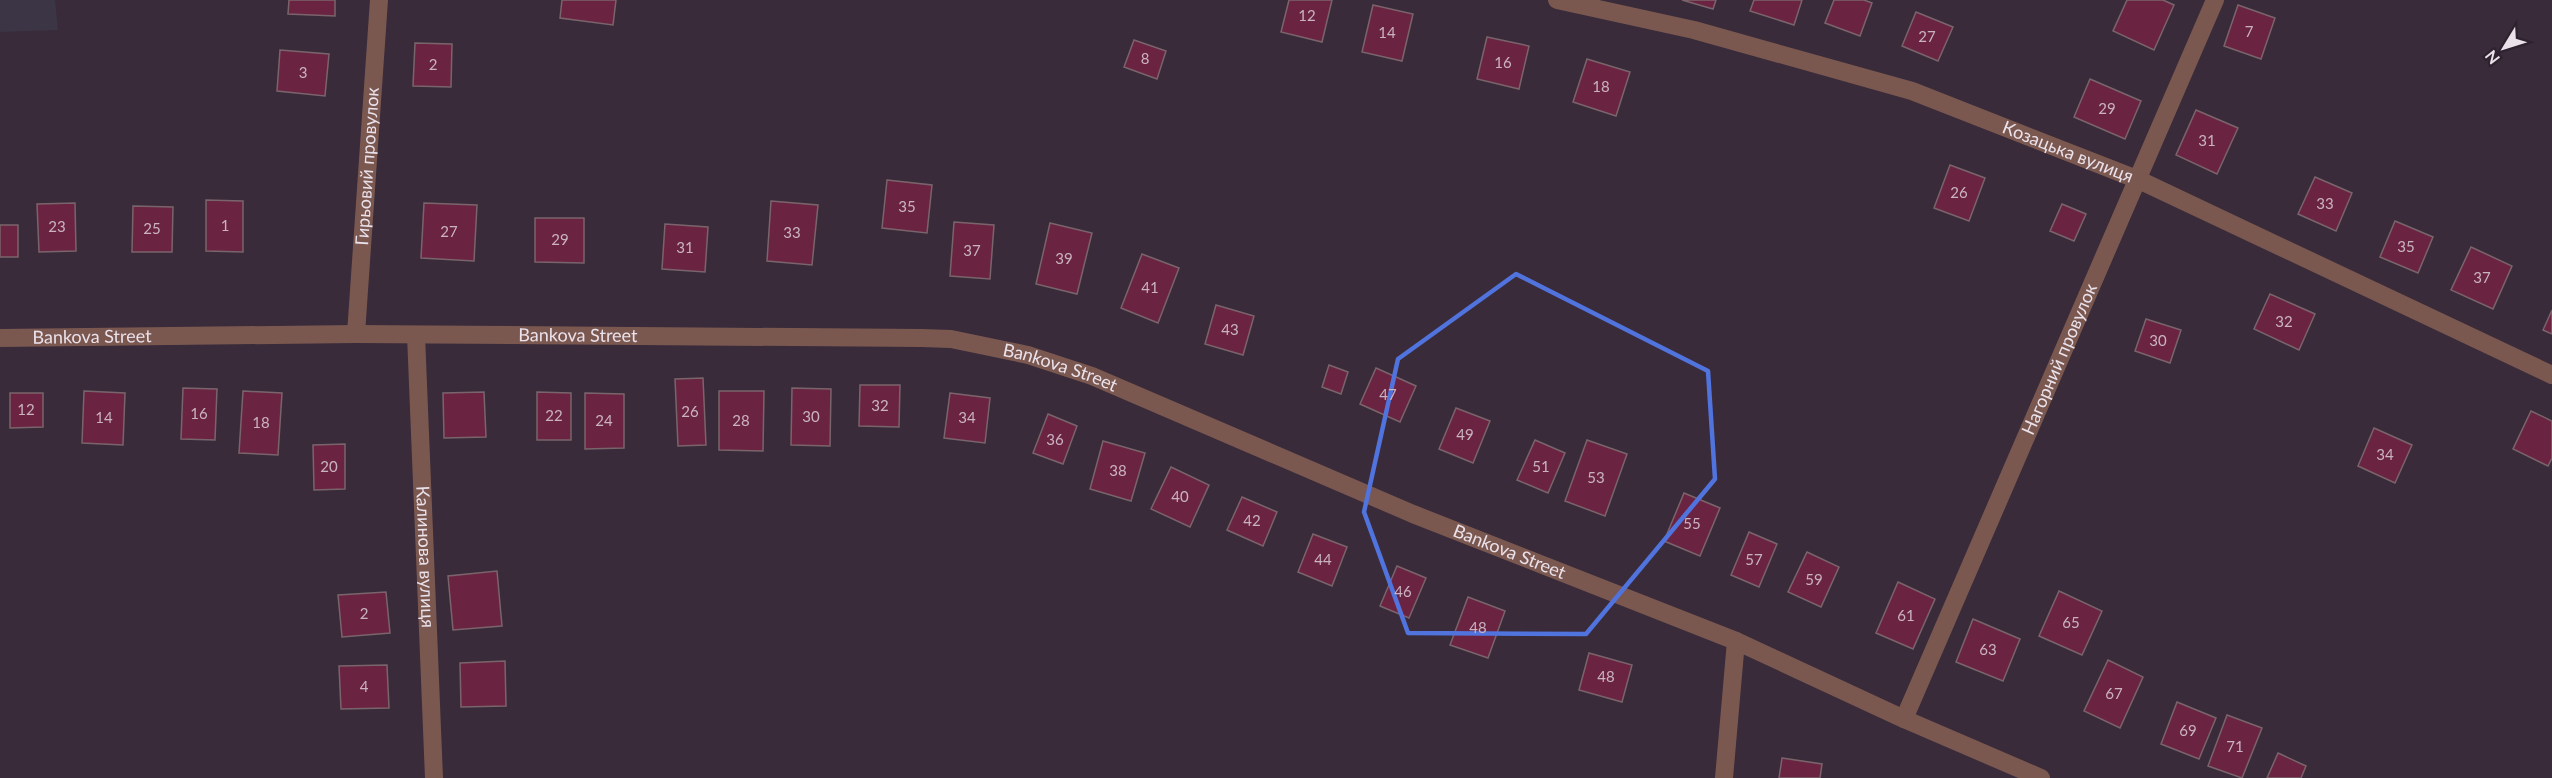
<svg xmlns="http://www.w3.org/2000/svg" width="2552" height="778" viewBox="0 0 2552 778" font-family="Lato,sans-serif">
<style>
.industrial{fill:#3c3545}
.building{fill:#6a2442;stroke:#7a646b;stroke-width:1.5}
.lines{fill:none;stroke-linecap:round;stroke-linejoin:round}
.street{stroke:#7a5850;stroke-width:18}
.marked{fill:none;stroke:#5073dd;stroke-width:4.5;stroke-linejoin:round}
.labels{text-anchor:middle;stroke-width:4.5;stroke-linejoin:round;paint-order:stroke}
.number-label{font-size:15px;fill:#cab2c1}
.street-label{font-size:18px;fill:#eae1eb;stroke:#2e222f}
</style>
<rect width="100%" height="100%" fill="#392b3a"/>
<!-- industrial -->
<polygon class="industrial" points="0,0 55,0 58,30 0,32"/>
<!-- building -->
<g class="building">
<polygon points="289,0 335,0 335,16 288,14"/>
<polygon points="562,0 616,0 613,25 560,18"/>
<polygon points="1289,0 1332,0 1322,42 1281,32"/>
<polygon points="1682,0 1716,0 1713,9"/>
<polygon points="1754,0 1802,0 1794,25 1750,11"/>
<polygon points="1834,0 1864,0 1872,3 1860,36 1825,23"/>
<polygon points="2127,0 2163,0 2174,5 2154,50 2113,31"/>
<polygon points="1373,5 1413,14 1402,61 1362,52"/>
<polygon points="2238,5 2275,18 2261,59 2224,46"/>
<polygon points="1916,12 1953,27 1938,61 1902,46"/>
<polygon points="1487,37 1529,46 1519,89 1477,79"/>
<polygon points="1134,40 1166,51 1157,79 1124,67"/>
<polygon points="415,43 452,44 451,87 413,86"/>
<polygon points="280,50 329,54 325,96 277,91"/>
<polygon points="1587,59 1630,72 1616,116 1573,102"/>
<polygon points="2090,79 2141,101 2125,139 2074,117"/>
<polygon points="2196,110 2238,128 2217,174 2176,155"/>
<polygon points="1950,165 1985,178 1969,221 1934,208"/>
<polygon points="2315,177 2352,193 2336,231 2298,214"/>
<polygon points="887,180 932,185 927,233 882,228"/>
<polygon points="206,200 243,201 243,252 206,251"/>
<polygon points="771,201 818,205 812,265 767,261"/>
<polygon points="75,203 76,251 39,252 37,204"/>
<polygon points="424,203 477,205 474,261 421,258"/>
<polygon points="2062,204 2086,214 2074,241 2050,231"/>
<polygon points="133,206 173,207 172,252 132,252"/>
<polygon points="535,218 584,218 584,263 535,262"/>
<polygon points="2395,221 2433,237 2418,273 2380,257"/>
<polygon points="954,222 994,225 990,279 950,276"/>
<polygon points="1050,223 1092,233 1077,294 1036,284"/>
<polygon points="665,224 708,227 705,272 662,269"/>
<rect x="0" y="225" width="18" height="32"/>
<polygon points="2471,247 2512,266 2493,309 2451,290"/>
<polygon points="1142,254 1179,268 1158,323 1121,308"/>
<polygon points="2270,294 2315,314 2299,350 2254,329"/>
<polygon points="1216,305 1254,316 1243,355 1205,344"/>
<polygon points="2552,310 2552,334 2543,330"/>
<polygon points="2146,319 2181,330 2170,363 2135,351"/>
<polygon points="1329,365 1348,372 1341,394 1322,387"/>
<polygon points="1376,368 1416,386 1400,422 1360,404"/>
<polygon points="703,378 706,445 678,446 675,379"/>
<polygon points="860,385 900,385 899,427 859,426"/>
<polygon points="183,388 217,389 215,440 181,439"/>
<polygon points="792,388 831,389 830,446 791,445"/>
<polygon points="84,391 125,393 123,445 82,443"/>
<polygon points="243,391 282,393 278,455 239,453"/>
<polygon points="719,391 764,391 763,451 719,450"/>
<polygon points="484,392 486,437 444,438 443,393"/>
<polygon points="537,392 571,393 571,440 537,440"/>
<polygon points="10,393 43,393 43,427 10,428"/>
<polygon points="585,393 624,394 624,448 585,449"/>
<polygon points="950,393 990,398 985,443 944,438"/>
<polygon points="1456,408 1490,421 1473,463 1439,449"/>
<polygon points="2531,411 2552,421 2552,458 2548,466 2513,449"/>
<polygon points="1048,414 1077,426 1063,464 1033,453"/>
<polygon points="2374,428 2412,445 2395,483 2358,466"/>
<polygon points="1535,440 1565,453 1548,493 1517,480"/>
<polygon points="1587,440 1627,454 1605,516 1565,501"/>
<polygon points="1103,441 1145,453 1131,501 1090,489"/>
<polygon points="345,444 345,489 314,490 313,445"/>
<polygon points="1171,467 1209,485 1190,527 1151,509"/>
<polygon points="1684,493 1720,508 1700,556 1664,541"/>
<polygon points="1242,497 1277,512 1263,546 1227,530"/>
<polygon points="1749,532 1777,544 1759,587 1731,575"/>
<polygon points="1313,534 1347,547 1332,586 1298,572"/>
<polygon points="1807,552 1839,567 1821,607 1788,592"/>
<polygon points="1397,566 1426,578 1409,618 1380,606"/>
<polygon points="497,571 502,626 453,630 448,576"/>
<polygon points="1898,582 1935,599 1913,649 1876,633"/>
<polygon points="2059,591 2102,611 2082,655 2039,636"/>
<polygon points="386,592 390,633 342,637 338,595"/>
<polygon points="1468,597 1505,611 1488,658 1450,645"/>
<polygon points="1973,619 2020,639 2003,681 1956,662"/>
<polygon points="1589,653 1632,665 1622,702 1579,690"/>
<polygon points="2108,660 2143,677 2120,728 2084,711"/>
<polygon points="505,661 506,706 461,707 460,663"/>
<polygon points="387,665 389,708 341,709 339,666"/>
<polygon points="2177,702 2216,718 2199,759 2161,744"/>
<polygon points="2227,715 2262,728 2242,778 2208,766"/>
<polygon points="2278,753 2306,766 2301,778 2267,778"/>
<polygon points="1782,758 1822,764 1820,778 1779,778"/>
</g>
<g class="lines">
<!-- street -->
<g class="street">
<path id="s1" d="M1557 0 1694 30 1912 91 2139 180 2552 375"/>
<path id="s2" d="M356 334 379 0"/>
<path id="s3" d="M416 335 434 778"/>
<path id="s4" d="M0 338 356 334 921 338 951 339 1028 355 1092 376 1413 514 1736 641 1904 719 2041 778"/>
<path id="s5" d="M1904 719 2215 0"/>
<polyline points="1724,778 1736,641"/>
</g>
</g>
<!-- marked area -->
<path class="marked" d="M1516 274 1708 371 1715 479 1586 634 1408 633 1364 512 1398 359Z"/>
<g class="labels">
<!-- number labels -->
<g class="number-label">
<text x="1307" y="21">12</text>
<text x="2249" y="37">7</text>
<text x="1387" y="38">14</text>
<text x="1927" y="42">27</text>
<text x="1145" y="64">8</text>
<text x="1503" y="68">16</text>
<text x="433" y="70">2</text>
<text x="303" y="78">3</text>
<text x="1601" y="92">18</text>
<text x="2107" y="114">29</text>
<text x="2207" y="146">31</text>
<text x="1959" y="198">26</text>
<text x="2325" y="209">33</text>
<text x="907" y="212">35</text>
<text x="225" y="231">1</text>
<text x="57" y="232">23</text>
<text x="152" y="234">25</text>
<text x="449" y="237">27</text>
<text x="792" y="238">33</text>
<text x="560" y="245">29</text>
<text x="2406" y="252">35</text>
<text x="685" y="253">31</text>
<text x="972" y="256">37</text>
<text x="1064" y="264">39</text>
<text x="2482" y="283">37</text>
<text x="1150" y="293">41</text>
<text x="2284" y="327">32</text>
<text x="1230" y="335">43</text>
<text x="2158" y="346">30</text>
<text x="1388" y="400">47</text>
<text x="880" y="411">32</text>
<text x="26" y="415">12</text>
<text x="690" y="417">26</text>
<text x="199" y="419">16</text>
<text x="554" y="421">22</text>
<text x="811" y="422">30</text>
<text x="104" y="423">14</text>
<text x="967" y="423">34</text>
<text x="604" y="426">24</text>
<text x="741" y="426">28</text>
<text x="261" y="428">18</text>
<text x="1465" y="440">49</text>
<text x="1055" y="445">36</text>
<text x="2385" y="460">34</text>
<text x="329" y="472">20</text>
<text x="1541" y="472">51</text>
<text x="1118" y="476">38</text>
<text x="1596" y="483">53</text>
<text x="1180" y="502">40</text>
<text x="1252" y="526">42</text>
<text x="1692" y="529">55</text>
<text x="1323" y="565">44</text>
<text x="1754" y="565">57</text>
<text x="1814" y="585">59</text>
<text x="1403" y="597">46</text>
<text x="364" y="619">2</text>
<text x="1906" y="621">61</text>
<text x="2071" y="628">65</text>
<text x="1478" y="633">48</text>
<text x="1988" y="655">63</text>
<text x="1606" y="682">48</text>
<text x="364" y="692">4</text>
<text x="2114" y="699">67</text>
<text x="2188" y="736">69</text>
<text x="2235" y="752">71</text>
</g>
<!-- street labels -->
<g class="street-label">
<text dy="6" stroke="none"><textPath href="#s1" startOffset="534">Козацька вулиця</textPath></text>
<text dy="6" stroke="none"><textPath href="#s2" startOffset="168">Гирьовий провулок</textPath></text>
<text dy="6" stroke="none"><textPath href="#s4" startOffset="578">Bankova Street</textPath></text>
<text dy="6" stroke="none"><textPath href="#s4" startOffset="92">Bankova Street</textPath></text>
<text dy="6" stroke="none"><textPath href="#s5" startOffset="392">Нагорний провулок</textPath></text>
<text dy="6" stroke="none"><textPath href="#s4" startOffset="1064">Bankova Street</textPath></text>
<text dy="6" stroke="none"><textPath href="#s4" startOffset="1550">Bankova Street</textPath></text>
<text dy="6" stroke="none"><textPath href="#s3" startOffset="222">Калинова вулиця</textPath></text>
</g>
</g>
<!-- north arrow -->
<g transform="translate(2504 48) rotate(232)" stroke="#2e222f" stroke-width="4.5" paint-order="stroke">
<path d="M0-4.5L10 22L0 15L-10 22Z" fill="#eae1eb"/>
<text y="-9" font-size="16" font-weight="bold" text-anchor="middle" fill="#eae1eb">N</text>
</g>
</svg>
